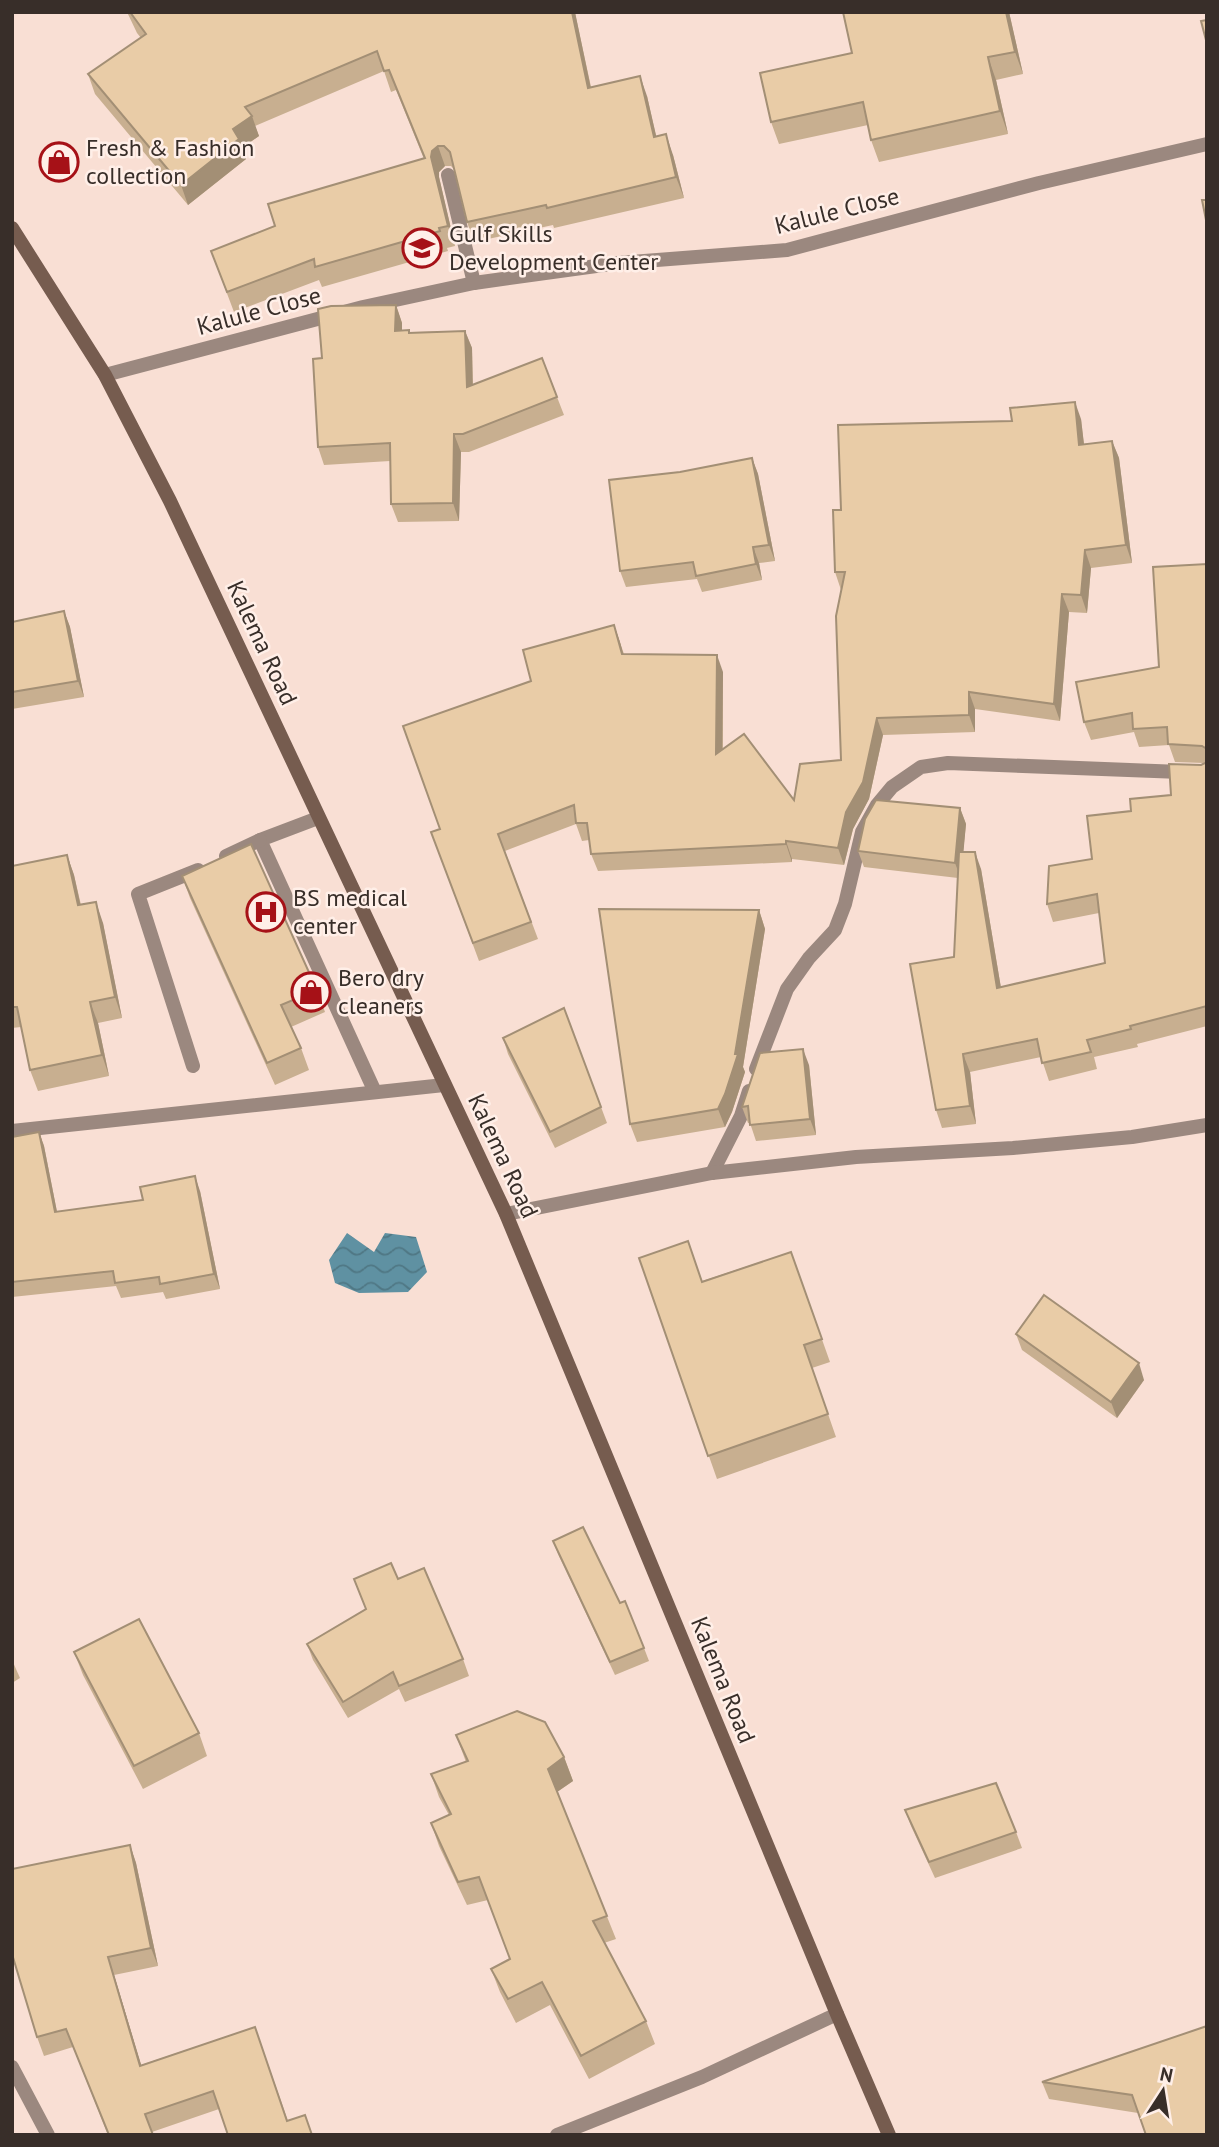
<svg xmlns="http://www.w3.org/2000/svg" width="1219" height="2147" viewBox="0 0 1219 2147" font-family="'PT Sans',sans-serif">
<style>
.water{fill:url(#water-waves)}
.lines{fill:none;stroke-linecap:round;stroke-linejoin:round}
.lane{stroke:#9b887f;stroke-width:14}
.street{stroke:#9b887f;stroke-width:14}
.secondary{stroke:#765c4f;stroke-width:14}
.wall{fill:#c8af90}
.shaded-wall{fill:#a38f75}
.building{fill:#e9cca7;stroke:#a38f75;stroke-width:2}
.labels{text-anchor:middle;stroke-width:5;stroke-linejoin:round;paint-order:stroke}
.poi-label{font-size:24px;fill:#382e29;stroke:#ffefe8;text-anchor:start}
.street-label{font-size:24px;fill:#382e29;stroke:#ffefe8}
</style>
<defs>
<pattern id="water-waves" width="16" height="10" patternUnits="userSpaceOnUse" patternTransform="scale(1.75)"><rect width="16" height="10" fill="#5f91a2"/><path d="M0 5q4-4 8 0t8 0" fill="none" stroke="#4f7784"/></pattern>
</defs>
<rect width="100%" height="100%" fill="#f9dfd4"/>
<!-- water -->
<polygon class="water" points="347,1233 374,1252 385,1233 416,1237 427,1272 408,1292 359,1293 335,1283 329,1260"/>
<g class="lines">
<!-- lane -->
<g class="lane">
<polyline points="448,175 474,283"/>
<polyline points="318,818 260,840 375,1092"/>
<polyline points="226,856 260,840"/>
<polyline points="193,1066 138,894 198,870"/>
<polyline points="12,1131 444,1085"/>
</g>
<!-- street -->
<g class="street">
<polyline points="105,375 363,307 474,283 618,263 787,250 1039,183 1207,144"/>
<polyline points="756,1069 787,989 809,958 835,930 845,904 862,832 877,805 892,787 921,767 948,763 1207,773"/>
<polyline points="712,1173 741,1116 749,1091"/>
<polyline points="506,1214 712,1173 856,1157 1013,1148 1132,1137 1207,1125"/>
<polyline points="12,2067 48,2135"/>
<polyline points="557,2135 702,2077 837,2014"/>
</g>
<!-- secondary -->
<polyline class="secondary" points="12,228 105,375 170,501 506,1214 837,2014 889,2135"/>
</g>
<!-- wall -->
<g class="wall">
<polygon points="127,12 576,12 575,13 591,87 647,96 656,136 673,155 684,198 554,228 553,225 474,242 467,222 454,169 451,166 445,166 439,172 439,177 455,246 447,248 448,251 322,287 319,280 234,312 211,251 275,226 424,159 396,90 391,92 384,71 255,126 259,136 242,148 246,159 188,205 95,94 88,74 141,38 137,33"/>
<polygon points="843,12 1009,12 1023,74 996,80 1008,134 879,162 871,140 868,125 779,144 771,122 852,53"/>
<polygon points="396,305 402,323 402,330 409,330 410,332 465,331 472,348 473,385 557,397 564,415 469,452 461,452 459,521 398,522 391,504 390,461 324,465 318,447 322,358"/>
<polygon points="1081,419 1084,444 1112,441 1119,458 1132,563 1091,568 1087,613 1069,612 1060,721 975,709 975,732 883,735 869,799 853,829 844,865 792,859 792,862 598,871 591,854 589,840 582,841 576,824 505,851 538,939 479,961 431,832 440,829 531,681 614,625 624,654 723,672 723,749 794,800 841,760 841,590 835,572 841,510"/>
<polygon points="752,458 758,474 775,561 759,563 762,580 702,592 697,579 626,587 620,571 680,472"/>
<polygon points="1207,564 1207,1026 1137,1044 1138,1047 1094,1057 1097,1069 1049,1081 1041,1057 970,1072 976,1124 942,1128 936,1110 954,957 958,878 864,867 858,851 960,808 966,824 963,852 981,869 1001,988 1105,963 1099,913 1053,922 1047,904 1092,859 1131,811 1171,795 1201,765 1204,763 1175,762 1169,745 1139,747 1134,732 1091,740 1084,722 1159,667"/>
<polygon points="64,611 70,627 84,697 12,709 12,622"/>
<polygon points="67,855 74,875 81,905 103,923 122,1018 98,1023 109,1076 38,1091 30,1070 21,1027 12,1028 12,866"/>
<polygon points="182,876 317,990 325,1012 291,1027 301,1048 309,1070 275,1085 190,898"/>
<polygon points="759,910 765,929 743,1067 745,1072 732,1112 725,1127 637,1142 630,1124"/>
<polygon points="564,1008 607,1123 555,1148 508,1054 503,1038"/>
<polygon points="809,1065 816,1135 756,1141 750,1123 748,1123 742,1107"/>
<polygon points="39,1132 44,1146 57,1212 200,1191 220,1289 166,1299 163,1292 121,1298 116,1286 12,1297 12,1137"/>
<polygon points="791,1252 830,1362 812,1368 836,1437 717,1479 639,1258 702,1281"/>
<polygon points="1016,1334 1144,1380 1117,1418 1022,1350"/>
<polygon points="553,1541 620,1603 644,1648 649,1661 615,1675 558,1554"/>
<polygon points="354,1579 398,1579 463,1659 469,1676 405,1702 399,1689 348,1718 313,1660 307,1644 366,1609"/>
<polygon points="74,1652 199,1733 207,1756 143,1789 83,1675"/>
<polygon points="12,1660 20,1678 12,1683"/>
<polygon points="456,1735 564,1757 573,1781 557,1792 616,1939 604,1943 646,2021 655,2044 589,2079 550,2005 516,2023 500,1992 491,1969 510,1959 488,1900 467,1905 439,1846 431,1823 449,1815 439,1797 431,1774 466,1762"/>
<polygon points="905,1810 1016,1832 1022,1848 935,1878 911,1826"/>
<polygon points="130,1845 136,1863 158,1966 114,1975 141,2065 255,2027 288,2121 312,2135 219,2109 152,2132 153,2135 108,2135 73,2047 44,2056 37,2037 14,1961 12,1961 12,1869"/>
<polygon points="1207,2026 1138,2113 1049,2099 1042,2082"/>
</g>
<!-- shaded-wall -->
<g class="shaded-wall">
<polygon points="572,12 575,12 595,108 588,88"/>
<polygon points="1006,12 1009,12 1023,74 1015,52"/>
<polygon points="988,57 996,80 1008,134 1000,111"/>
<polygon points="640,76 647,96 661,157 654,137"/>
<polygon points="252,116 259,136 242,148 246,159 188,205 181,185 233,129"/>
<polygon points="666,134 673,155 684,198 676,177"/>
<polygon points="438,146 445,166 439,172 439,177 455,246 448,226 431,157 432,151"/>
<polygon points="396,305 402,323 402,349 395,331"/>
<polygon points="465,331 472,348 473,405 467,387"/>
<polygon points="1075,402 1081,419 1086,462 1079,445"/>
<polygon points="454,434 461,452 459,521 453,503"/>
<polygon points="1112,441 1119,458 1132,563 1126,545"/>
<polygon points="752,458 758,474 775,561 769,545"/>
<polygon points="753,547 759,563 762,580 756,564"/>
<polygon points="1085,550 1091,568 1087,613 1081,595"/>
<polygon points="1062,594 1069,612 1060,721 1054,704"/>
<polygon points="64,611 70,627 84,697 78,681"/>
<polygon points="614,625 620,642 628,672 622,654"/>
<polygon points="717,655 723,672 722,771 716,754"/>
<polygon points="969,692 975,709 975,732 969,715"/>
<polygon points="877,718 883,735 869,799 853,829 844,865 838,848 846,812"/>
<polygon points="960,808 966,824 961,879 955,863"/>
<polygon points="786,841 792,859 792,862 786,844"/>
<polygon points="975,852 981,869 1004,1006 997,988"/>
<polygon points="67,855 74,875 85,926 78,905"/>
<polygon points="96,902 103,923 122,1018 115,997"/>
<polygon points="759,910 765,929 743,1067 745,1072 732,1112 725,1127 718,1109 735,1054"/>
<polygon points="90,1002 98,1023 109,1076 102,1055"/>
<polygon points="803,1049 809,1065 816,1135 810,1119"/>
<polygon points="963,1054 970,1072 976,1124 970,1106"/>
<polygon points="39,1132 44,1146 60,1227 55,1212"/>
<polygon points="195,1176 200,1191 220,1289 214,1274"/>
<polygon points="1139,1363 1144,1380 1117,1418 1111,1402"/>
<polygon points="564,1757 573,1781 557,1792 548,1769"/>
<polygon points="130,1845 136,1863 158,1966 151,1948"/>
<polygon points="108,1957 114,1975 147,2084 140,2066"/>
</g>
<!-- building -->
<g class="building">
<polygon points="130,12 572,12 588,88 640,76 654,137 666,134 676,177 547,208 546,205 467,222 450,152 444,146 438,146 432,151 431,157 448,226 439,228 440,231 315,267 314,259 227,292 211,251 275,226 268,204 425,158 389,70 384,71 377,51 245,107 252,116 233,129 239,139 181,185 88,74 146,34"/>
<polygon points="843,12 1006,12 1015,52 988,57 1000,111 871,140 863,102 771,122 760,73 852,53"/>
<polygon points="1207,20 1207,44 1201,21"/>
<polygon points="1202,200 1207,200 1207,225"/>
<polygon points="396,305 395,331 409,330 409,333 465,331 467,387 542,358 557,397 463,434 454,434 453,503 391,504 390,443 318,447 313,359 322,358 318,309 331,306"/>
<polygon points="1075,402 1079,445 1112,441 1126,545 1085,550 1081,595 1062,594 1054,704 969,692 969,715 877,718 863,782 846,812 838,848 786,841 786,844 591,854 587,823 576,823 574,805 498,834 531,922 473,943 431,832 440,829 403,726 531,681 523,650 614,625 622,654 717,655 716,754 744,734 794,800 800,764 841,760 836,616 845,572 835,572 833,510 841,510 838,425 1012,421 1010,408"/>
<polygon points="752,458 769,545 753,547 756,564 696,576 693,562 620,571 609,480 680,472"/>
<polygon points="1207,564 1207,749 1202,746 1168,744 1167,727 1133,729 1132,713 1084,722 1076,682 1159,667 1153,567"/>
<polygon points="64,611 78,681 12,692 12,622"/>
<polygon points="1207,762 1207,1006 1130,1026 1131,1029 1087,1040 1091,1052 1042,1063 1037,1039 963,1054 970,1106 936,1110 910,964 954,957 959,852 975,852 997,988 1105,963 1097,894 1047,904 1049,866 1092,859 1087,816 1131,811 1130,799 1171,795 1169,764 1201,765"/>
<polygon points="876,800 960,808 955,863 858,851 865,819"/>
<polygon points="251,844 317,990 281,1005 301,1048 267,1063 182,876"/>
<polygon points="67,855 78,905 96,902 115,997 90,1002 102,1055 30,1070 17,1007 12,1007 12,866"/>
<polygon points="599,909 759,910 735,1054 738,1054 725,1094 718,1109 630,1124"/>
<polygon points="564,1008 601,1107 550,1132 503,1038"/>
<polygon points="803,1049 810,1119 750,1125 748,1106 742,1107 760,1053"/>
<polygon points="39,1132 55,1212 143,1200 140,1187 195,1176 214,1274 160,1284 159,1277 115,1283 113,1271 12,1282 12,1137"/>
<polygon points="688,1241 702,1282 791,1252 822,1339 804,1345 828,1414 708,1456 639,1258"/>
<polygon points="1044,1295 1139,1363 1111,1402 1016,1334"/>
<polygon points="583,1527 620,1603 625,1601 644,1648 610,1662 553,1541"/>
<polygon points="391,1563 398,1579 424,1568 463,1659 399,1686 393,1672 343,1702 307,1644 366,1609 354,1579"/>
<polygon points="139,1619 199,1733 134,1766 74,1652"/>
<polygon points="517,1711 545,1722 564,1757 548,1769 607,1916 593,1921 646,2021 581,2056 542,1982 508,1999 491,1969 510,1959 479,1877 458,1882 431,1823 451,1814 431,1774 468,1761 456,1735"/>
<polygon points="996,1783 1016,1832 929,1862 905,1810"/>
<polygon points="130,1845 151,1948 108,1957 140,2066 255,2027 287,2121 305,2115 312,2135 228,2135 213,2091 145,2114 153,2135 109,2135 66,2029 37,2037 12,1954 12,1869"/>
<polygon points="1207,2026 1207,2135 1146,2135 1132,2095 1042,2082"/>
</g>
<!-- icons -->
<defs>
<g id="shop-ring" transform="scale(2.0125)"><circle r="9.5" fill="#ffefe8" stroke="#a61117" stroke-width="1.5"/><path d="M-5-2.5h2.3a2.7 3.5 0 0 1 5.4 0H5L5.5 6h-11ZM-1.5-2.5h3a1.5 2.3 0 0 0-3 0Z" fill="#a61117"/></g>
<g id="school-ring" transform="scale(2.0125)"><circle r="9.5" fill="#ffefe8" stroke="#a61117" stroke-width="1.5"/><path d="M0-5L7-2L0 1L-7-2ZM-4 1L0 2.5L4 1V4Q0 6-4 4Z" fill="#a61117"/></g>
<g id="hospital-ring" transform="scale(2.0125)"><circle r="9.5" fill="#ffefe8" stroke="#a61117" stroke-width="1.5"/><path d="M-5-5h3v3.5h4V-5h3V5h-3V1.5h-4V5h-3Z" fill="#a61117"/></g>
</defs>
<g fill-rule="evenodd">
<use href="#shop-ring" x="59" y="162"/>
<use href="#school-ring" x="422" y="248"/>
<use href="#hospital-ring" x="266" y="912"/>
<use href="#shop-ring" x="311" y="992"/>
</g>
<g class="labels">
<!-- poi labels -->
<g class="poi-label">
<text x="86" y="156">Fresh &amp; Fashion<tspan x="86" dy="28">collection</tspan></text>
<text x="449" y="242">Gulf Skills<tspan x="449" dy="28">Development Center</tspan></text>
<text x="293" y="906">BS medical<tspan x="293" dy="28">center</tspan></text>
<text x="338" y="986">Bero dry<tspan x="338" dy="28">cleaners</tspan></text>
</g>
<!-- street labels -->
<g class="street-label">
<text transform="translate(837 211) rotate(-14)" y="8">Kalule Close</text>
<text transform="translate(259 311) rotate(-15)" y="8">Kalule Close</text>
<text transform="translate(262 643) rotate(65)" y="8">Kalema Road</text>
<text transform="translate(503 1156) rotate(65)" y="8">Kalema Road</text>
<text transform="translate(723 1680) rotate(68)" y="8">Kalema Road</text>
</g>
</g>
<!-- border -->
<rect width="1219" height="2147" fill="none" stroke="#382e29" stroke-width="28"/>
<!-- north arrow -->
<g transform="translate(1163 2091) rotate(12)" stroke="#ffefe8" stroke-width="5" paint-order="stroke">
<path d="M0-5L12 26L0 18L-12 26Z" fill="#382e29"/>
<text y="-10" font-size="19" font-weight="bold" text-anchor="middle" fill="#382e29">N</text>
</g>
</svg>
